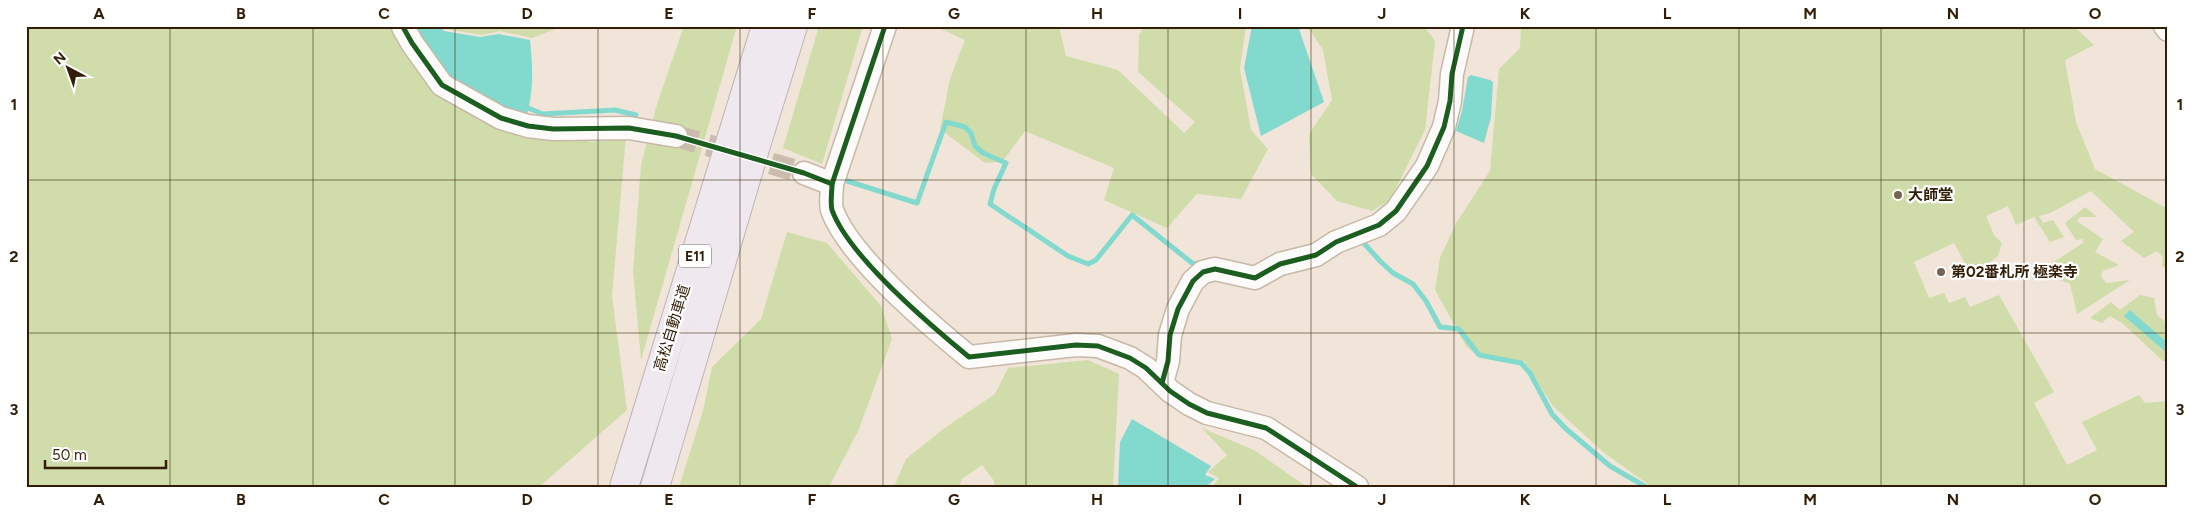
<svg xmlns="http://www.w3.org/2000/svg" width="2194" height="513" viewBox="0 0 2194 513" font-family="Figtree,'Noto Sans JP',sans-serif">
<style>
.green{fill:#d0ddab}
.water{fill:#82d9ce}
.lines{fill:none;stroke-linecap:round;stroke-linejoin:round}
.stream{stroke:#82d9ce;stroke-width:5}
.minor-tunnel{stroke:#cabdae;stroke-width:22;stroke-dasharray:22 11;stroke-linecap:butt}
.minor-casing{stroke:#c7b8a8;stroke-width:25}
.highway-casing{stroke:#beb4b4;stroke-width:30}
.minor{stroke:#fdfbf9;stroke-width:22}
.highway{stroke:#efe9ef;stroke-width:28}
.cycleway-casing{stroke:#fff;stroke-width:8}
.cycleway{stroke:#1b5e20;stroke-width:5}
.grid{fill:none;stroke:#321e06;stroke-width:1;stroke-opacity:0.55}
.poi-dot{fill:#746450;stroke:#fff;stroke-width:2}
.labels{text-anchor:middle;stroke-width:4.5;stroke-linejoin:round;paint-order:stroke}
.shield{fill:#fff;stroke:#706251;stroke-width:1}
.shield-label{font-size:14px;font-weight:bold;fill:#321e06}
.poi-label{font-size:15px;font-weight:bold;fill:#321e06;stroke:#fff;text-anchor:start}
.street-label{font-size:15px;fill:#321e06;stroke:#fff}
.neatline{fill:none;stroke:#321e06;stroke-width:2}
.grid-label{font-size:16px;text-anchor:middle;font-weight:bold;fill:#321e06}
</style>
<rect width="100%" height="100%" fill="#f0e5d8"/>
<!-- green -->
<g class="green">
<polygon points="26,26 400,26 502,123 592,142 626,136 612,296 627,410 539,487 26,487"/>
<polygon points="444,26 563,26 532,38 500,31 482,35 446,29"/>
<polygon points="684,26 737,26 641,360 633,271 641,165 657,104"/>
<polygon points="819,26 863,26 822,164 783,148"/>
<polygon points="935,26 1059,26 1066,56 1118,70 1184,133 1195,122 1138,72 1139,35 1145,26 1246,26 1240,69 1251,130 1268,149 1241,199 1197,194 1167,228 1104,200 1114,168 1025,131 1002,162 985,163 940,129 950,79 965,40"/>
<polygon points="1307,26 1424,26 1435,41 1425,130 1390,200 1372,211 1337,201 1311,174 1309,134 1332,100 1323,50"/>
<polygon points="1521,26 2074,26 2094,45 2065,60 2076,122 2095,169 2168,209 2168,269 2162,266 2163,257 2157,251 2144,258 2121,241 2134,232 2091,191 2050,213 2039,216 2043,223 2053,220 2064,237 2050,242 2034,217 2016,225 2008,206 1986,216 1994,235 2002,243 1998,256 1972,276 1954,243 1914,262 1929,298 1944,293 1949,303 1965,297 1970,307 1999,295 2054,392 2034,403 2067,465 2097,450 2082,422 2139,395 2145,403 2168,401 2168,487 1652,487 1603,452 1553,406 1524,361 1479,357 1466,346 1435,290 1440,258 1456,223 1490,171 1499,69 1520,48"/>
<polygon points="2085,207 2097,217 2080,217 2077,221 2103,239 2095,252 2119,265 2103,271 2101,276 2106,283 2130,280 2077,314 2070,284 2048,274 2042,276 2035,268 2055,261 2083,243 2083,239 2076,240 2065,223"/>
<polygon points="787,232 827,243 881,306 892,339 859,429 829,487 679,487 703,411 712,367 761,319"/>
<polygon points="2140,295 2154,298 2157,315 2168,324 2168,343 2130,310 2125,316 2168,354 2168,361 2163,361 2122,323 2110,316 2102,323 2090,318 2111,302 2120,310"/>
<polygon points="1088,360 1119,374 1113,487 995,487 994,481 982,465 962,479 959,487 894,487 906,459 946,427 995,394 1008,368"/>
<polygon points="1202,428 1254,450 1307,487 1212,487 1219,478 1208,472 1227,455"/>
</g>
<!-- water -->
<g class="water">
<path d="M408 26H440L444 31 480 37 499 34 530 40C533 69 534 93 525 121L445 83Z"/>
<polygon points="1252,26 1298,26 1324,102 1261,136 1244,68"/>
<polygon points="1471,75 1490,80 1493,82 1491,117 1484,143 1456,131 1462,111 1468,77"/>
<polygon points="2130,310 2168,343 2168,354 2124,316"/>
<polygon points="1132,419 1211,466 1205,475 1215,479 1206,487 1118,487 1120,442"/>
</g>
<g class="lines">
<!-- stream -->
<g class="stream">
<polyline points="523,106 543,114 615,110 636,115"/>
<polyline points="844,180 917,203 946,122 965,127 971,133 975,146 983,153 1006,163 994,189 990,204 1068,256 1088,264 1096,260 1132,215 1192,263 1202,265"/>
<polyline points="1360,239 1381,262 1393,273 1413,284 1426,301 1440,327 1459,329 1479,355 1521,363 1530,373 1552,414 1565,428 1610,466 1646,487"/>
</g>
<!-- minor-tunnel -->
<polyline class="minor-tunnel" points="676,136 804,173"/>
<!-- minor casing -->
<g class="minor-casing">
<g id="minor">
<path d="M885 26 832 184C832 192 830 203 832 210 849 257 930 325 969 357L1076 345 1098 346 1130 358 1146 368 1170 391 1189 404 1207 413 1266 428 1357 487"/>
<polyline points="2165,26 2168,30"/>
<polyline points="403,27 412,43 442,85 501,118 528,126 553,129 629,128 676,136"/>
<polyline points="804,173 832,184"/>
<polyline points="1162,383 1168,361 1170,335 1178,309 1193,281 1203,272 1215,269 1255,278 1280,264 1316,255 1336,242 1379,225 1396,211 1427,166 1444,127 1450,101 1452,74 1463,26"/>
</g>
</g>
<!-- highway casing -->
<g class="highway-casing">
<g id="highway">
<polyline points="624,487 766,26"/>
<polyline points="655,487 757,142 793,26"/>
</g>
</g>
<!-- minor -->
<use href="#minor" class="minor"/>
<!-- highway -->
<use href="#highway" class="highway"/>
<!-- cycleway casing -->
<g class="cycleway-casing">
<g id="cycleway">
<path d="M885 26 832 184C832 192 830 203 832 210 849 257 930 325 969 357L1076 345 1098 346 1130 358 1146 368 1170 391 1189 404 1207 413 1266 428 1357 487"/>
<polyline points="403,27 412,43 442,85 501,118 528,126 553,129 629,128 676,136 804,173 832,184"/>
<polyline points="1162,383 1168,361 1170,335 1178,309 1193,281 1203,272 1215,269 1255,278 1280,264 1316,255 1336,242 1379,225 1396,211 1427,166 1444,127 1450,101 1452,74 1463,26"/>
</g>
</g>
<!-- cycleway -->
<use href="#cycleway" class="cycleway"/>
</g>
<!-- grid -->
<path class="grid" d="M170 26V487M313 26V487M455 26V487M598 26V487M740 26V487M883 26V487M1026 26V487M1168 26V487M1311 26V487M1454 26V487M1596 26V487M1739 26V487M1881 26V487M2024 26V487M26 180H2168M26 333H2168"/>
<!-- markers -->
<g class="poi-dot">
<circle cx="1898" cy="195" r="5"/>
<circle cx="1941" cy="272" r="5"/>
</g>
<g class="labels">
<!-- shield labels -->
<rect class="shield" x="679" y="244.5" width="32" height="23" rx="4"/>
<g class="shield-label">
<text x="695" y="261">E11</text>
</g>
<!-- poi labels -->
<g class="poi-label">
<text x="1908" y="200">大師堂</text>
<text x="1951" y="277">第02番札所 極楽寺</text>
</g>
<!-- street labels -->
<g class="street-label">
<text transform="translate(672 328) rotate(-73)" y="5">高松自動車道</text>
</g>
</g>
<!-- border -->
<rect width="2194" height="513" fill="none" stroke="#ffffff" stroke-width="55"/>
<!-- north arrow -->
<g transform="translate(68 68) rotate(319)" stroke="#ffffff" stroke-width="4" paint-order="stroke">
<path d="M0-4L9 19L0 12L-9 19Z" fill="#321e06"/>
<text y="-8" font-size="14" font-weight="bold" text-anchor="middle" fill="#321e06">N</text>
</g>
<!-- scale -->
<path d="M45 460v8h121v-8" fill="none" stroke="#321e06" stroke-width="2.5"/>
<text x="52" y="460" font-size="15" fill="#321e06" stroke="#ffffff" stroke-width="4" paint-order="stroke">50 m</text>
<rect x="28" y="28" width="2138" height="458" class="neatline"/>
<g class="grid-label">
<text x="99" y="19">A</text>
<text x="241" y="19">B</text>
<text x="384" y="19">C</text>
<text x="527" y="19">D</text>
<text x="669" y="19">E</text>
<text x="812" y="19">F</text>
<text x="954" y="19">G</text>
<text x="1097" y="19">H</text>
<text x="1240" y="19">I</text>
<text x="1382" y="19">J</text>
<text x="1525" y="19">K</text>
<text x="1667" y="19">L</text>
<text x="1810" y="19">M</text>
<text x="1953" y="19">N</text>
<text x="2095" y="19">O</text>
<text x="14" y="110">1</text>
<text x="2180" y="110">1</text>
<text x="14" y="262">2</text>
<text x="2180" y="262">2</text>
<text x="14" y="415">3</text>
<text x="2180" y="415">3</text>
<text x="99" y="505">A</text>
<text x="241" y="505">B</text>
<text x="384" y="505">C</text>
<text x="527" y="505">D</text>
<text x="669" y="505">E</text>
<text x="812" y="505">F</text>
<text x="954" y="505">G</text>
<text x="1097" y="505">H</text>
<text x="1240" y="505">I</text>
<text x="1382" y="505">J</text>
<text x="1525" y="505">K</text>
<text x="1667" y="505">L</text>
<text x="1810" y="505">M</text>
<text x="1953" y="505">N</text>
<text x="2095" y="505">O</text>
</g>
</svg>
